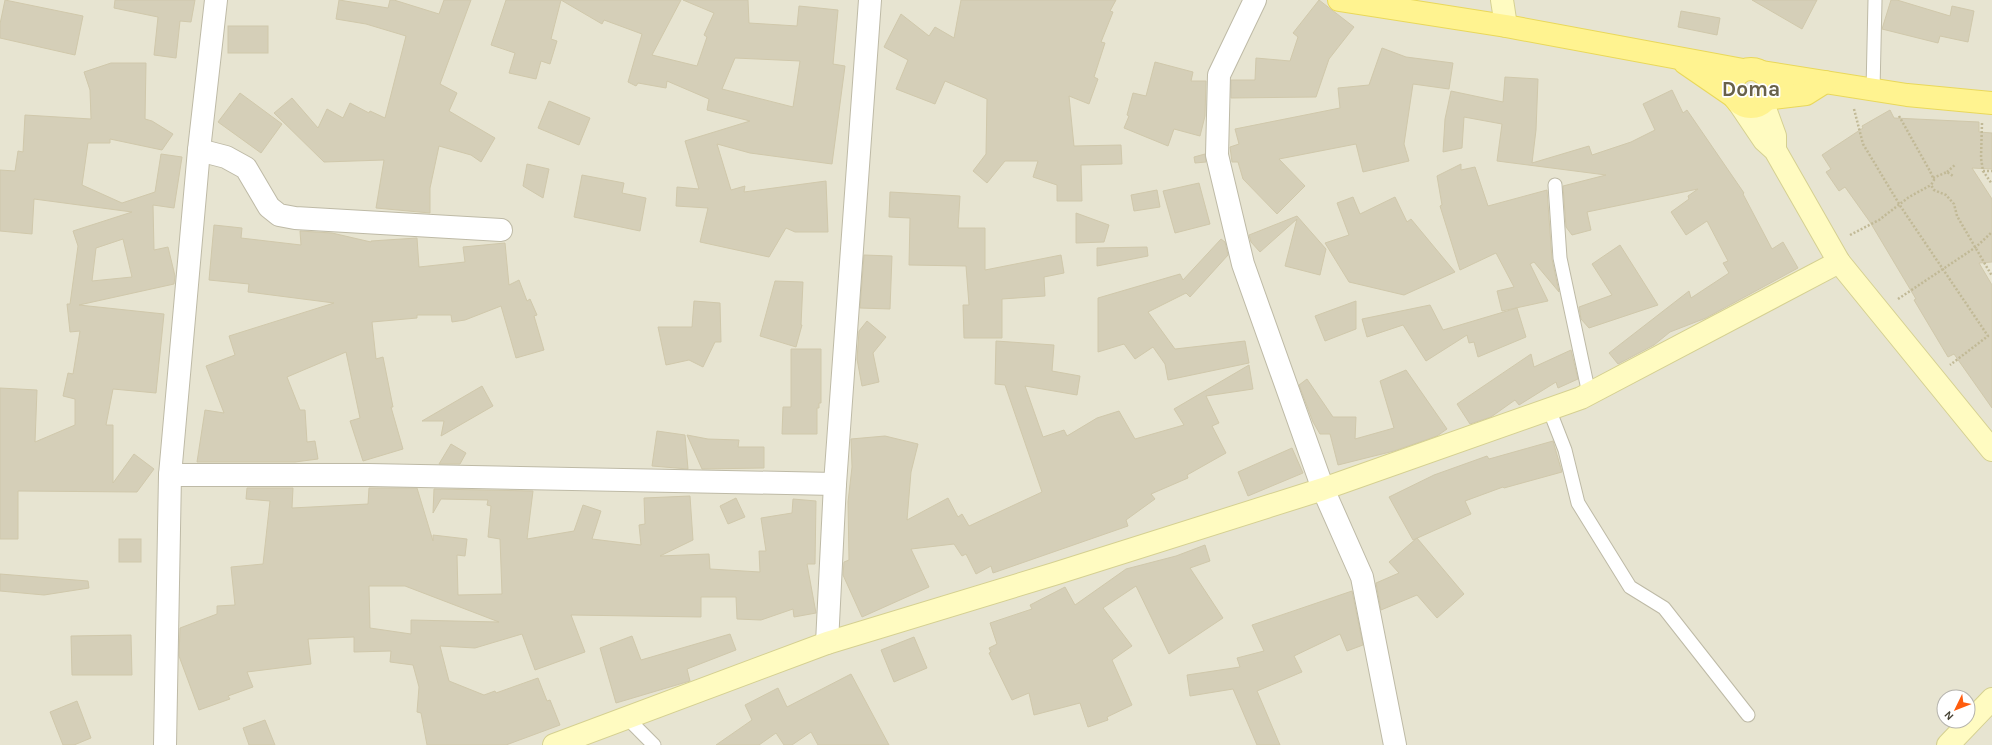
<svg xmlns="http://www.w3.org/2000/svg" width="1992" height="745" viewBox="0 0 1992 745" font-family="Karla,sans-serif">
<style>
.residential{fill:#e7e4d1;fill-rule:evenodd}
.building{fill:#d5cfb8;stroke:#d0c8ab;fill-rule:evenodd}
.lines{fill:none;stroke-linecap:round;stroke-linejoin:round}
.lane-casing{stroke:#bebaa6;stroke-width:15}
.street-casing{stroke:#bebaa6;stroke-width:24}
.secondary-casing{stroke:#d5d091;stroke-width:24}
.primary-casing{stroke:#e9d85b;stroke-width:24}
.path{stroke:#c1b996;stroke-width:2.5;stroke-dasharray:2 2;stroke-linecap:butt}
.lane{stroke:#fff;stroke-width:13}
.street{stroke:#fff;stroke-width:22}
.secondary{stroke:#fffbc1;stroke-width:22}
.primary{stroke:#fff390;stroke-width:22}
.labels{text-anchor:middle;stroke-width:3.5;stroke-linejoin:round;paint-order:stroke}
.town-label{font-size:21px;font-weight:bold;fill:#68614a;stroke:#fff}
</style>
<rect width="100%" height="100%" fill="#f3f1e3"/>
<!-- residential -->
<path class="residential" d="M0 0H1992V745H0ZM1944 697H1968V721H1944Z"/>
<!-- building -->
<g class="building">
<polygon points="5,0 83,16 75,55 0,38 0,24"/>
<polygon points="115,0 195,0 191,22 180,21 176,58 154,55 158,17 114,8"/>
<polygon points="339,0 388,8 390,0 394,0 439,14 444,0 471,0 440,84 457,93 449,111 495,138 481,162 471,155 439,146 430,188 430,213 376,208 384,160 324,162 274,113 292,98 318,128 327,109 343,118 350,103 369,113 370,111 385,118 406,36 366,24 336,19"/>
<polygon points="506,0 561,0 551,39 557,41 550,64 541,61 536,79 509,73 515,53 491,45"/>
<path d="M561 0H681L652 55 697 66 707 37 704 35 714 13 683 0H748L749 23 797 26 799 6 838 10 833 64 845 66 832 164 750 153 717 144 731 190 745 186 744 192 826 181 828 232H795L786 228 769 257 700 242 708 208 676 206 677 187 699 189 685 141 750 121 707 110 709 99 667 81 666 88 638 83 636 86 628 82 642 34 604 20 602 24ZM735 58 800 61 793 107 722 89Z"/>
<polygon points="961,0 1116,0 1110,11 1113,12 1101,42 1105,43 1094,77 1098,79 1089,104 1069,96 1074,146 1121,145 1122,164 1081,165 1082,201 1057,201 1057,185 1033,177 1038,161 1005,161 987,183 973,171 986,154 987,99 945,81 935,104 896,89 908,60 884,47 901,14 929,36 935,27 954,38"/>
<polygon points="1319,0 1354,27 1329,59 1316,97 1231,98 1231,80 1255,80 1256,58 1290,61 1298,37 1293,33"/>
<polygon points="1752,0 1817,0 1802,29"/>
<polygon points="1891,0 1897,0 1950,16 1952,6 1974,11 1968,42 1940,36 1938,43 1882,29"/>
<polygon points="1681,11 1720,18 1717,35 1678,27"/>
<rect x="228" y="26" width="40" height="27"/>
<polygon points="1382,48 1406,57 1453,63 1449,89 1413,84 1404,144 1409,161 1363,172 1356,144 1279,159 1305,186 1277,214 1243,179 1238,162 1232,162 1230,147 1239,144 1235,129 1340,108 1338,88 1369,85"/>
<polygon points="1155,62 1193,72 1191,81 1206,81 1205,116 1200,136 1174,129 1168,146 1124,128 1129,116 1127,115 1133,93 1146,96"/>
<path d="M111 63H146L145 119 152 121 173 134 162 150 110 139V143H88L82 185 122 203 155 192 161 154 182 157 174 208 153 205 154 250 168 247 175 276 174 284 79 305 164 314 156 393 113 389 106 425H113V483L134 454 154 469 137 492 18 491V539H0V388L37 390 35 442 75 425V399L63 396 68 373 73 374 80 331 70 332 67 304H70L78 246 73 231 132 212 34 199 32 234 0 231V170L15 171 18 151 23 152 25 115 91 119 90 90 84 72ZM123 239 132 277 92 281 96 248Z"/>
<polygon points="1505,77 1538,79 1536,130 1532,163 1589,146 1592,155 1631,142 1655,130 1643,104 1672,90 1683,113 1687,110 1744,193 1743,194 1772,249 1783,242 1798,268 1706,318 1670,332 1654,345 1618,364 1609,353 1689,291 1691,298 1729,273 1723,263 1728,261 1707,221 1686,235 1671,212 1689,199 1688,196 1698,189 1587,212 1591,230 1572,235 1566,227 1563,186 1606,175 1497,161 1502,124 1464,117 1462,148 1443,152 1445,119 1451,91 1503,102"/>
<polygon points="240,93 282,124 261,153 218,122"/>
<polygon points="549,101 590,118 579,145 538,128"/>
<polygon points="1890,110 1894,118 1979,122 1979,132 1992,133 1992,169 1972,168 1992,199 1992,262 1979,263 1992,285 1992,408 1954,354 1948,357 1914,300 1916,299 1870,222 1845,187 1839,191 1826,172 1831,169 1822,155 1863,128 1862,126"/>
<polygon points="1205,154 1206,162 1195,163 1194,157"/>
<polygon points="527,164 549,169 543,198 523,186"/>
<polygon points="1461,164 1461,170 1475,167 1488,206 1547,190 1552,259 1559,292 1534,262 1530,264 1548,301 1502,311 1497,291 1514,287 1496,253 1460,270 1440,206 1442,205 1437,176"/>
<polygon points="582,175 624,183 622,193 646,198 640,231 574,217"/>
<polygon points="1199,183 1210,224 1175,233 1163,191"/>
<polygon points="1157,190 1160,207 1134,211 1131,195"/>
<polygon points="890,192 960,196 958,228 985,228 985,270 1061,255 1064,273 1044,277 1045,296 1002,299 1002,338 964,338 963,305 969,305 966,266 909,265 910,218 889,217"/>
<polygon points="1353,197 1360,214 1395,197 1407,222 1411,219 1455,272 1404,295 1349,282 1325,243 1349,235 1337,203"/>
<polygon points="1076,213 1109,225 1104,242 1076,243"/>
<polygon points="1297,216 1326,249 1320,275 1285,266 1297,219 1260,252 1251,242 1249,235"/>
<polygon points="214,225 242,228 241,238 301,245 300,231 332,233 371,242 371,241 417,238 419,267 465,262 463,247 505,243 509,285 519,280 527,301 530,299 537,315 534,316 544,350 516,358 501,306 465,320 452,322 451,315 417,315 417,318 372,322 376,359 383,357 393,407 391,407 403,449 363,461 350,421 360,418 346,352 287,377 300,410 305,410 307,442 315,441 318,459 295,462 197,462 205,410 224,413 206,366 235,355 229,336 334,303 248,292 249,284 209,280"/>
<polygon points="1221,239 1225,242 1228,255 1190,297 1186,293 1148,312 1175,349 1245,341 1249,363 1168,380 1165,364 1153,347 1135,359 1124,344 1098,352 1098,298 1180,274 1183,280"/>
<polygon points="1620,245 1658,305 1589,328 1581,319 1579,307 1612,295 1592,264"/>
<polygon points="1147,247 1148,256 1097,266 1097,248"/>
<polygon points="864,255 892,256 890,309 860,308"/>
<polygon points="775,281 803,282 801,325 802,325 796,347 760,336"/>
<polygon points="694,301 720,303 721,342 715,342 703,367 689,360 666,365 658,327 692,327"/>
<polygon points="1356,301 1356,329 1325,341 1315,316"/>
<polygon points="1430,305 1443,330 1517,308 1526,337 1478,357 1474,342 1469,343 1467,335 1426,361 1403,325 1367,337 1362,319"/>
<polygon points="867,321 886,337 873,353 879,382 862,386 857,359 859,331"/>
<polygon points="996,341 1054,345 1052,371 1080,376 1077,395 1025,386 1043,437 1064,430 1067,436 1097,418 1119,411 1135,439 1184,425 1174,409 1249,365 1253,389 1206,396 1219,423 1212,426 1226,453 1187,475 1188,478 1151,494 1155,499 1126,520 1128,526 993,573 991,566 976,574 966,554 962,556 954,544 911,549 929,587 862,617 843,575 844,562 849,560 848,502 852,467 851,439 885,436 918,444 911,472 907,520 948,498 958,517 962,514 969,526 1042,492 1005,385 995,384"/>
<polygon points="791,349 821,349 821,403 819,403 819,408 817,408 817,434 782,434 783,407 791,407"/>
<polygon points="1571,350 1578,379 1558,388 1556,382 1519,405 1515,400 1491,417 1470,424 1457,404 1531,354 1534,367"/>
<polygon points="1406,370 1447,429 1437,436 1394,451 1338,465 1330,434 1320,434 1313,422 1299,385 1307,379 1333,417 1356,417 1355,439 1394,428 1380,381"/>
<polygon points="482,386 493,406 441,436 444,421 422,421"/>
<polygon points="657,431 685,435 688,469 652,466"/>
<polygon points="687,435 708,439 739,440 738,447 764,447 764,468 702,469"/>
<polygon points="1553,441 1562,472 1504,488 1503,487 1465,501 1471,514 1413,540 1389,497 1434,475 1487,456 1489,459"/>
<polygon points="451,444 466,453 460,464 439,464"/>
<polygon points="1292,448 1303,473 1248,496 1238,472"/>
<path d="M247 488H293L292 508 368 504 369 488H417L433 541V535L467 539 465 556 457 555 458 595 502 594 500 539 488 537 491 506 487 505 488 500 441 499 433 513 434 489 533 491 527 539 574 531 583 505 601 511 592 539 641 545 639 525 645 524 644 498 690 496 693 540 660 556 709 554 710 569 760 572 759 551H766L761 518 792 513 793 499 816 501 815 564H807L816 613 794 617 793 609 761 620 737 619 736 597H701V617L571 615 585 652 535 670 522 634 475 648 440 646 449 681 484 695 495 691 496 693 538 678 547 701 550 700 560 725 506 745H427L421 713 417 712 419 687 413 665 390 662 391 651 354 652V637L308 639 311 664 247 672 253 687 228 696 230 699 199 710 179 656 180 628 217 614V606L235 605 231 567 263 564 270 501 246 499ZM369 586H405L499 622 411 620V634L370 628Z"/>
<polygon points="736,498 745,517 728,524 720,506"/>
<polygon points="1417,538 1464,594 1437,618 1417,595 1381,610 1376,583 1399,573 1389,562"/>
<rect x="119" y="539" width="22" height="23"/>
<polygon points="1205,545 1210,561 1190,568 1223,618 1169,654 1136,586 1103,608 1132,646 1112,660 1132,705 1107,717 1108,720 1088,727 1080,703 1034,715 1029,693 1012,700 989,653 991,652 989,648 997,644 990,623 1032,609 1030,605 1065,587 1075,605 1126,569 1176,556"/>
<polygon points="0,574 88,581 89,588 44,595 0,591"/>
<polygon points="1352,591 1363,645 1347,651 1340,634 1294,656 1302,672 1257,691 1280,745 1257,745 1233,689 1190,696 1187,675 1240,667 1237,658 1264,651 1252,625"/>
<polygon points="730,634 736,650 687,669 690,681 616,703 600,648 632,636 641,660"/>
<polygon points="131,635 132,675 72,675 71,636"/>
<polygon points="914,637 927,668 894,682 881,650"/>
<polygon points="851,674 889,745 818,745 811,732 792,745 784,745 776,733 759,745 716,745 752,720 745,705 778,688 787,707"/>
<polygon points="77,701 91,738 74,745 63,745 50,712"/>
<polygon points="265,720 275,745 249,745 243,728"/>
</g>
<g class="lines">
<!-- lane casing -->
<g class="lane-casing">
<g id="lane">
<polyline points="1873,90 1875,0"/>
<polyline points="1555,185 1560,258 1589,394"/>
<polyline points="1549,409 1565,450 1578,503 1630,587 1664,608 1748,715"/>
<polyline points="627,718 654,745"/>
</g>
</g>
<!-- street casing -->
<g class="street-casing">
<g id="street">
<polyline points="1255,0 1219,75 1217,155 1243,264 1323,489 1362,577 1395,745"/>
<polyline points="199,150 226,157 246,168 269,207 279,215 295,218 501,230"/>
<polyline points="170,475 369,475 835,484"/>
<polyline points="827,643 835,484 870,0"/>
<polyline points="165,745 170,475 199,150 216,0"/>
</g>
</g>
<!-- secondary casing -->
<g class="secondary-casing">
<g id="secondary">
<polyline points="1502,0 1506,26"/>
<polyline points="1739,103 1764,140 1775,150 1839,262 1992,450"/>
<polyline points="1763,103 1775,136 1775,149"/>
<polyline points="554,745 827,643 1054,574 1323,489 1581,398 1839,262"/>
<polyline points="1948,745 1992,699"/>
</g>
</g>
<!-- primary casing -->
<g class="primary-casing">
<g id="primary">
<polyline points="1339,0 1506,26 1743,70"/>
<polyline points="1685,63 1733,96"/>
<circle cx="1751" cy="88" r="19"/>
<polyline points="1762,72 1907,95 1992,103"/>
<polyline points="1766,99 1806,94 1825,82"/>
</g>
</g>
<!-- path -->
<g class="path">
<polyline points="1854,109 1863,144 1901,207 1988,336 1950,365"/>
<polyline points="1899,116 1930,171 1934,180 1931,185 1934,190 1946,195 1954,204 1957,216 1992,276"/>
<polyline points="1982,123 1981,158 1983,171 1992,184"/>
<polyline points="1983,171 1992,171"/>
<polyline points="1947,172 1956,164"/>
<polyline points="1933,178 1947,172 1953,176"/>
<polyline points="1850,235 1879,220 1909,197 1931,185"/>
<polyline points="1898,299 1976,247 1992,232"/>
</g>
<!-- lane -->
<use href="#lane" class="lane"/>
<!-- street -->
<use href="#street" class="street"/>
<!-- secondary -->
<use href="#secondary" class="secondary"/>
<!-- primary -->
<use href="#primary" class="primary"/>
</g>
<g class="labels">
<!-- town labels -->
<g class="town-label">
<text x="1751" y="96">Doma</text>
</g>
</g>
<!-- north arrow -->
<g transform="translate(1956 709) rotate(227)"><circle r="19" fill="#ffffff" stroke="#b5b3ad"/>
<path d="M0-3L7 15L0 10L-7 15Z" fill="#ff5d0e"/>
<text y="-6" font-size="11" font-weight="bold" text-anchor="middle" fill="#454133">N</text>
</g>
</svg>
